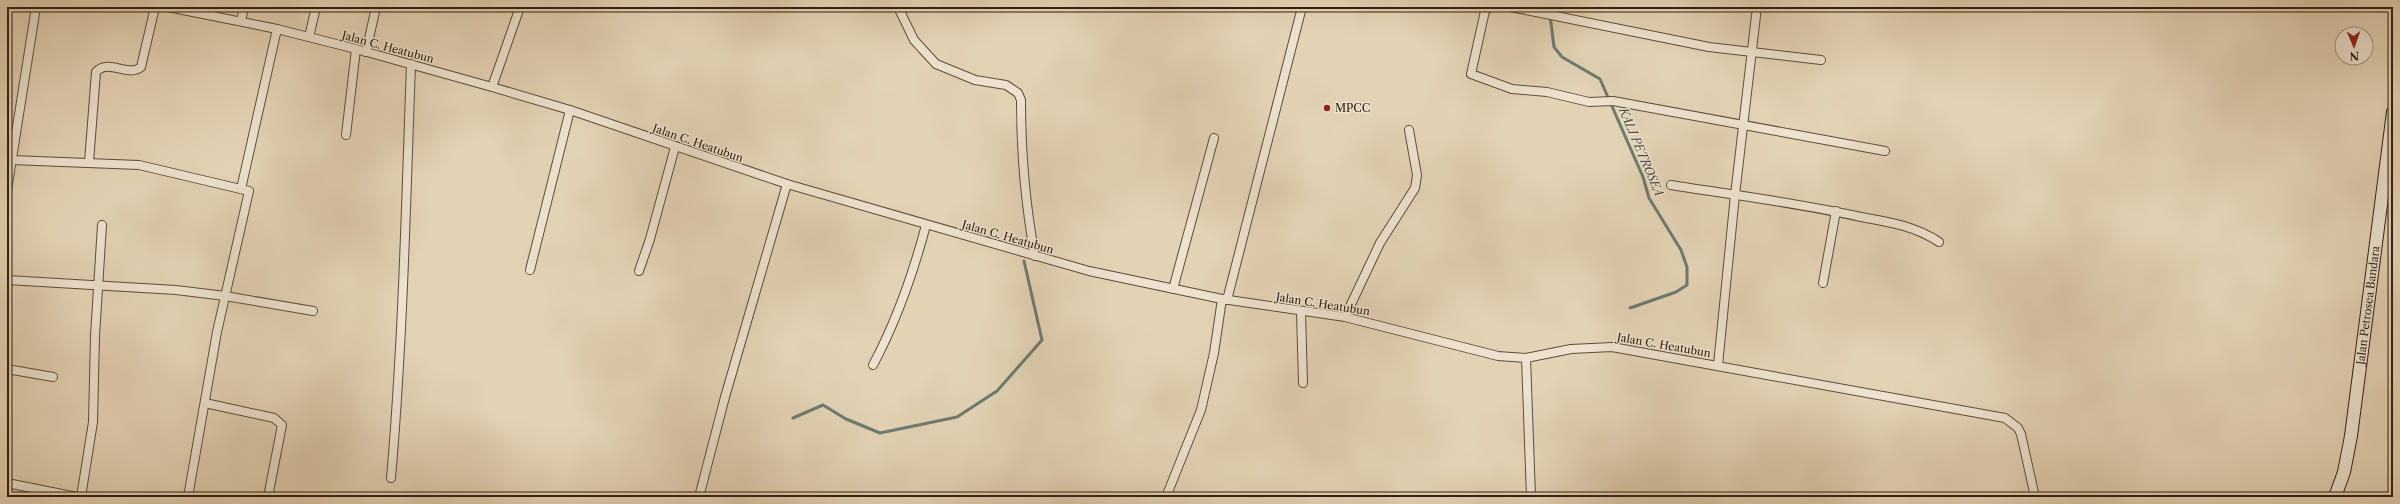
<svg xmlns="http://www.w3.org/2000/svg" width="2400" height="504" viewBox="0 0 2400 504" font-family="'Libre Caslon Text',serif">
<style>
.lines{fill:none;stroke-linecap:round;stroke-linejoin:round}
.stream{stroke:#6d7b71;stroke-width:3}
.street-casing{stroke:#5d4d38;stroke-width:10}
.secondary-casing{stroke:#30200f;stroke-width:14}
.street{stroke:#ede2cf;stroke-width:8}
.secondary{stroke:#ede2cf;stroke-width:12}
.poi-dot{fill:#8f2418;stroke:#ede2cf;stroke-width:1.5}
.labels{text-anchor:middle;stroke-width:3;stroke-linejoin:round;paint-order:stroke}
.street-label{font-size:11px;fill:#30200f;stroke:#ede2cf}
.poi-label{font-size:11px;fill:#30200f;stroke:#ede2cf;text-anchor:start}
.water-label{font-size:12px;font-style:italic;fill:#4f4d40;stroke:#ede2cf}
</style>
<rect width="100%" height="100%" fill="#e3d3b5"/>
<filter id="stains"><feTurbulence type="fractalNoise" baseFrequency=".005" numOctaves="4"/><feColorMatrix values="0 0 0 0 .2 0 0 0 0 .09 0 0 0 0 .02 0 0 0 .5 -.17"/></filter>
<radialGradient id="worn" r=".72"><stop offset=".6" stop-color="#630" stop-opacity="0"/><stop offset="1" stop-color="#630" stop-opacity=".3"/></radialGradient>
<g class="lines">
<!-- stream -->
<g class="stream">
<polyline points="1549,7 1554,47 1562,57 1600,79 1643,177 1649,198 1681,250 1687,267 1687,285 1676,292 1630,308"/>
<polyline points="793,418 823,405 846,419 880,433 957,417 997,391 1042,340 1024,261"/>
</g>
<!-- street casing -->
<g class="street-casing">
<g id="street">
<polyline points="168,7 277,29 356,49 492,87 570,110 787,184 1089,271 1222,299 1345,317 1498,356 1526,358 1571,349 1612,347 2005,418 2018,428 2021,434 2035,497"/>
<path d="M898 7 914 40 936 64 975 80 1006 85 1018 93 1021 100C1021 153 1025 203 1035 256"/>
<polyline points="1490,7 1485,11 1471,74 1512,89 1547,92 1589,102 1613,101 1885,151"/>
<polyline points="1511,7 1709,47 1821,60"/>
<polyline points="241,21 244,7"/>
<polyline points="309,37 316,7"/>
<polyline points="366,52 376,7"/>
<polyline points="492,87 520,7"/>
<polyline points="346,135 356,49"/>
<polyline points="11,160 139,165 249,191 217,332 188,497"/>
<path d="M89 162 96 72C109 58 128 78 141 67L155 7"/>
<path d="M1671 185C1734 195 1798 203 1861 217 1889 222 1915 226 1939 242"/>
<polyline points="241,189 277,29"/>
<polyline points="7,190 36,7"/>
<polyline points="530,270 570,110"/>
<polyline points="639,271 650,239 675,147"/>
<polyline points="7,280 176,290 225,296 313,311"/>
<polyline points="1823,283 1836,211"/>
<polyline points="1173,289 1214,138"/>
<polyline points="1227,300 1302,7"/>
<polyline points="1301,311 1303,383"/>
<polyline points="1345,317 1380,243 1415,188 1417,175 1409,130"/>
<polyline points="1526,358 1531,497"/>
<path d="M873 365C897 320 913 274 926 225"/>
<polyline points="1718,365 1735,195 1757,7"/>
<polyline points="7,369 53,377"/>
<polyline points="205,403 274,418 282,425 268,497"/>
<path d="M391 478C403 340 406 202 411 64"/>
<polyline points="7,483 77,497"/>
<polyline points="81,497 93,422 95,336 102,225"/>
<polyline points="699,497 725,397 787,184"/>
<polyline points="1166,497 1201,410 1214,353 1222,299"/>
</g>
</g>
<!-- secondary casing -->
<g class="secondary-casing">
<g id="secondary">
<path id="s1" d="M2335 497 2344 472 2351 436 2393 112"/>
</g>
</g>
<!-- street -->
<use href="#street" class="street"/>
<!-- secondary -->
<use href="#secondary" class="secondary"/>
</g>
<!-- markers -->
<circle class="poi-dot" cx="1327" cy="108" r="4"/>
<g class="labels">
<!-- street labels -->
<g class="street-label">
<text transform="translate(388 47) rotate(15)" y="4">Jalan C. Heatubun</text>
<text transform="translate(698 143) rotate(19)" y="4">Jalan C. Heatubun</text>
<text transform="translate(1008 237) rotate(16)" y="4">Jalan C. Heatubun</text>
<text transform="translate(1323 304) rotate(9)" y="4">Jalan C. Heatubun</text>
<text dy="4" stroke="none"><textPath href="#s1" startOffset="195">Jalan Petrosea Bandara</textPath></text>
<text transform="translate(1664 345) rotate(10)" y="4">Jalan C. Heatubun</text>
</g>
<!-- poi labels -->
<g class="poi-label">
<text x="1335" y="112">MPCC</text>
</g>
<!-- water labels -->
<g class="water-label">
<text transform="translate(1641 152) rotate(67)" y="4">KALI PETROSEA</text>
</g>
</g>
<!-- margin -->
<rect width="2400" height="504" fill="none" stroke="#e3d3b5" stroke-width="24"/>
<rect x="8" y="8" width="2384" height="488" fill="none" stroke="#30200f" stroke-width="2"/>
<rect x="12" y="12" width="2376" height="480" fill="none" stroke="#30200f"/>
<!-- north arrow -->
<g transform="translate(2354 46) rotate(178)"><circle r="19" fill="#ede2cf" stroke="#a19482"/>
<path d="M0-3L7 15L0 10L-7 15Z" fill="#8f2418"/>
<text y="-6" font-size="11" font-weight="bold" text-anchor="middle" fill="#30200f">N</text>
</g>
<rect width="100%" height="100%" filter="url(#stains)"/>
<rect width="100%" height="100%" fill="url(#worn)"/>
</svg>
